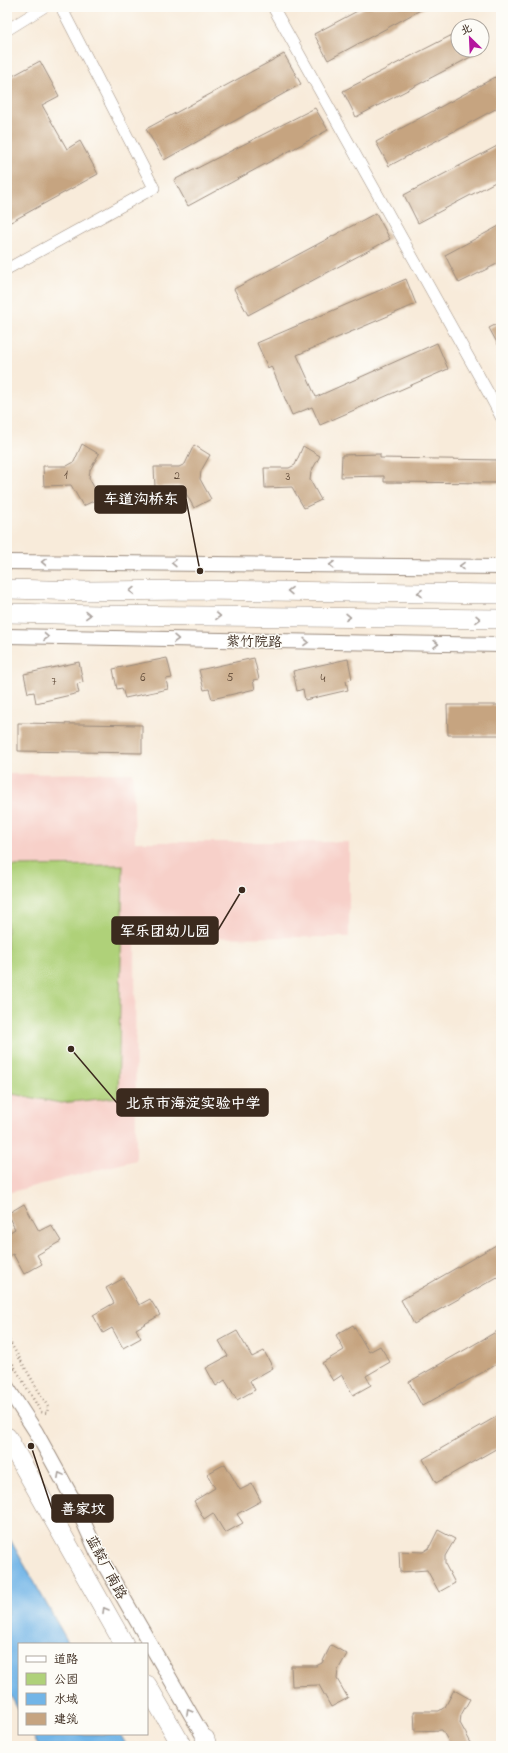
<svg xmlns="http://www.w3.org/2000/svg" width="508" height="1753" viewBox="0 0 508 1753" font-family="'Indie Flower','LXGW WenKai TC',sans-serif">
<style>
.built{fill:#f7d0c9}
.green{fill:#afd179;stroke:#757e4c}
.water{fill:#72b5e7;stroke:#567082}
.building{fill:#c6a480}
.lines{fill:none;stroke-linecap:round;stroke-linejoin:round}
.minor-casing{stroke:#9a8a7c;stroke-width:12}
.tertiary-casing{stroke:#9a8a7c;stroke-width:16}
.trunk-casing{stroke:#9a8a7c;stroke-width:20}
.path{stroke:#9a8a7c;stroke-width:2.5;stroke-dasharray:1 3;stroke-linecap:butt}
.minor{stroke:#fff;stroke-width:11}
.tertiary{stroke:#fff;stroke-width:14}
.trunk{stroke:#fff;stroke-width:19}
.path-bridge{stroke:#9a8a7c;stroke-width:2.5;stroke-dasharray:1 3;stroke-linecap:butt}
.oneway{stroke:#a79f9a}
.labels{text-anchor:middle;stroke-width:3;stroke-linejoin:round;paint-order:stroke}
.number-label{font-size:12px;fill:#5e4836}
.street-label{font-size:14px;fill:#3b2a1e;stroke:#fdfcf7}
.leader{fill:none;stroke:#3b2a1e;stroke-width:1.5}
.callout-dot{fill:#3b2a1e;stroke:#fdfcf7;stroke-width:1.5}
.callout{fill:#3b2a1e;stroke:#3b2a1e;stroke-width:1.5}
.callout-label{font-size:15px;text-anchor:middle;font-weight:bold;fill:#fff}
</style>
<rect width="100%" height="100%" fill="#fdfcf7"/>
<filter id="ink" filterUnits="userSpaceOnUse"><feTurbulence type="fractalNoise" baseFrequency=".025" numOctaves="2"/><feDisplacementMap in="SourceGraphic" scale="8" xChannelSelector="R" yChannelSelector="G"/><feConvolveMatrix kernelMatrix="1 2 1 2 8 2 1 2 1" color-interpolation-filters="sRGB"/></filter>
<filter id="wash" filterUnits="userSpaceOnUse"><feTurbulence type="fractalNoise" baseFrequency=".012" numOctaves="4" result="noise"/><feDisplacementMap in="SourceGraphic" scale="16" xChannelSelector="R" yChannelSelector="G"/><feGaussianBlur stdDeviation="0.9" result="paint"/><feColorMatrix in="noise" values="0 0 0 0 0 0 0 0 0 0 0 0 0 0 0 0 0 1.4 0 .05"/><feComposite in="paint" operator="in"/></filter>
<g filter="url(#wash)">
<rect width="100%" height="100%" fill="#f8ebda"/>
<!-- built -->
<polygon class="built" points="133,773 135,842 349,842 349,937 135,938 136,1160 7,1193 7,774"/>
<!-- green -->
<polygon class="green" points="123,865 118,1097 61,1103 7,1093 7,866"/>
<!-- water -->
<g class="water">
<polygon points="7,1534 69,1644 19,1644 19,1711 7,1689"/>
<polygon points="32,1734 120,1734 127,1746 39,1746"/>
</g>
<g id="blocks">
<!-- building -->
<g class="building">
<polygon points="365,7 426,7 328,60 314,34"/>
<polygon points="458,32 458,50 484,50 356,117 343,91"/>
<polygon points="284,54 301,84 164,160 146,129"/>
<polygon points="40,61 59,96 42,105 67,149 80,141 98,174 7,224 7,79"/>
<polygon points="501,74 501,106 389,166 376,142"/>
<polygon points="315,108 328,130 188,206 174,180"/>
<polygon points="501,144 501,179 418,223 404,195"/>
<polygon points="376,213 390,239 248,315 234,289"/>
<polygon points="501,225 501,262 459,283 445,255"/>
<polygon points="406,279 416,304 297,355 316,397 437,343 448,369 320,425 312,407 292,415 271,366 268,368 257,343"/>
<polygon points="501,322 501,350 489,328"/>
<polygon points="82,444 99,454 90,470 89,478 100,498 83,506 71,485 44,486 43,466 67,466 74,462"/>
<polygon points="194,445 210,455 201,471 200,479 211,499 194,508 182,486 155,487 154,467 179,467 185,464"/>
<polygon points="303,446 320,456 311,472 310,480 321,500 304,508 292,487 265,488 264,468 289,468 295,465"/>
<polygon points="380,454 380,458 501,460 501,483 384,482 384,476 341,477 342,455"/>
<polygon points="167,658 172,678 166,679 168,689 125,698 122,688 117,689 113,669"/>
<polygon points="254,658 259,679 253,680 255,689 212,699 209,689 204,690 199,670"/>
<polygon points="348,659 352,679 346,681 348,690 305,700 303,689 297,691 293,671"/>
<polygon points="79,662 83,682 77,684 79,693 36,703 34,692 28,693 24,674"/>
<polygon points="447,705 501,705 501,735 448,735"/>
<polygon points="18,723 142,725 142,753 18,751"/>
<polygon points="24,1204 39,1231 51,1225 61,1241 37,1255 42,1264 24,1274 13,1254 7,1257 7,1234 15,1229 7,1214"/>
<polygon points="496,1245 501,1253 501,1275 414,1324 401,1300"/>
<polygon points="124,1278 139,1305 150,1299 160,1315 136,1329 141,1338 123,1348 112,1328 103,1333 93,1315 114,1303 106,1288"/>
<polygon points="353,1325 369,1352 380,1346 390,1362 366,1376 371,1385 353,1395 342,1375 333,1381 322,1363 344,1350 336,1335"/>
<polygon points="501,1329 501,1362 422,1406 409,1382"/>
<polygon points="237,1331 252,1357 264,1351 273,1368 250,1381 255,1390 237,1400 225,1380 216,1386 206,1368 228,1356 219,1341"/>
<polygon points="501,1414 501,1446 436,1483 423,1459"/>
<polygon points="225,1464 240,1490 252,1484 261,1501 237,1514 243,1523 225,1533 213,1513 204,1519 194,1501 215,1488 207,1474"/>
<polygon points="438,1530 455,1539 445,1556 445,1564 455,1583 439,1592 427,1570 400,1572 399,1551 423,1552 429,1548"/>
<polygon points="331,1645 347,1654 338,1670 337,1679 348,1698 331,1707 319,1685 292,1686 291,1666 316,1666 322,1663"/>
<polygon points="454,1690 470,1699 461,1715 460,1723 471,1743 465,1746 451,1746 442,1730 415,1731 414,1711 439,1711 445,1707"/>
</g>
</g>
</g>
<g filter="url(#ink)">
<use href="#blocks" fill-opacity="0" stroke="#9a8a7c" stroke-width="1"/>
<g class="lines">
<!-- minor casing -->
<g class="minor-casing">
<g id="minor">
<polyline points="273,7 489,394 501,417"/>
<polyline points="7,30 44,7"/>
<polyline points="7,269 154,188 63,11 69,7"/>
</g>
</g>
<!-- tertiary casing -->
<g class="tertiary-casing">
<g id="tertiary">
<polyline points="7,562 501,567"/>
<polyline points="7,636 501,645"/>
<polyline points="7,1387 36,1432 75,1503 97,1552 209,1746"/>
</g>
</g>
<!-- trunk casing -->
<g class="trunk-casing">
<g id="trunk">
<polyline points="7,589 87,591 199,590 501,594"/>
<polyline points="7,613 101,615 501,619"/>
<polyline points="7,1437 124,1644"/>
<polyline points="147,1685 182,1746"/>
<polyline points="205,1739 207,1746"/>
</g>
</g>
<!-- path -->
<g class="path">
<polyline points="7,1337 48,1407 47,1413 41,1412 7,1354"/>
<polyline points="7,1368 11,1375"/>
</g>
<!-- minor -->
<use href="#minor" class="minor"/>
<!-- tertiary -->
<use href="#tertiary" class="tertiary"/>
<!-- trunk -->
<use href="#trunk" class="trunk"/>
<!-- path-bridge -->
<polyline class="path-bridge" points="7,1373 16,1368"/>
</g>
<!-- one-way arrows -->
<defs><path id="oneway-chevron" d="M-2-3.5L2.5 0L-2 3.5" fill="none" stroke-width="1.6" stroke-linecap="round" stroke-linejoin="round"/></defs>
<g class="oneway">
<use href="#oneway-chevron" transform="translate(44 562) rotate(-179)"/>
<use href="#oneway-chevron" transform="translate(174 563) rotate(-179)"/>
<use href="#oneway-chevron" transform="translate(332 565) rotate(-179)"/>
<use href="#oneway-chevron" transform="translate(462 566) rotate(-179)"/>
<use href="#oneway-chevron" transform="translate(132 591) rotate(179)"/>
<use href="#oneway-chevron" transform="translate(290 591) rotate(-179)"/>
<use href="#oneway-chevron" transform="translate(420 593) rotate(-179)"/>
<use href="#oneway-chevron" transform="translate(88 615) rotate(2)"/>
<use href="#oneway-chevron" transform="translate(218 616) rotate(1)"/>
<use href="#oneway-chevron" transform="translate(348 617) rotate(1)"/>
<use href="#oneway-chevron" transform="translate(478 619) rotate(1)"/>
<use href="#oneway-chevron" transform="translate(46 637) rotate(1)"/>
<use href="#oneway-chevron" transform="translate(176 639) rotate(1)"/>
<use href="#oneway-chevron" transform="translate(306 642) rotate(1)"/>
<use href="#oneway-chevron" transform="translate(436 644) rotate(1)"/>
<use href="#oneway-chevron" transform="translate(60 1475) rotate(-118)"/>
<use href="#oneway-chevron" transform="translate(105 1610) rotate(-120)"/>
<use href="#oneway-chevron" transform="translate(189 1712) rotate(-120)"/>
</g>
</g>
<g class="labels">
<!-- number labels -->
<g class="number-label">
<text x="66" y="478">1</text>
<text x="177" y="479">2</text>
<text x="288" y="480">3</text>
<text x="143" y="681">6</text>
<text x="230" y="681">5</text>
<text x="323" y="682">4</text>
<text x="54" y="685">7</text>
</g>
<!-- street labels -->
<g class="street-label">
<text transform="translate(254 641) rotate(1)" y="5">紫竹院路</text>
<text transform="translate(107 1567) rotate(62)" y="5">蓝靛厂南路</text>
</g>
</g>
<!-- callouts -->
<path class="leader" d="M200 571L186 499M242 890L218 930M71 1049L117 1103M31 1446L52 1509"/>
<g class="callout-dot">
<circle cx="200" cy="571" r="4"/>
<circle cx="242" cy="890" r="4"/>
<circle cx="71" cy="1049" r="4"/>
<circle cx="31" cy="1446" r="4"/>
</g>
<g class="callout">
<rect x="95" y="486" width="91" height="27" rx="4"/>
<rect x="112" y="917" width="106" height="27" rx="4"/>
<rect x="117" y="1089" width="151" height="27" rx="4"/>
<rect x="52" y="1495" width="61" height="27" rx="4"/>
</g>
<g class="callout-label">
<text x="141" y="504">车道沟桥东</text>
<text x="165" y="936">军乐团幼儿园</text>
<text x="193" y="1108">北京市海淀实验中学</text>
<text x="83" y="1514">善家坟</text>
</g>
<!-- margin -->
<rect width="508" height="1753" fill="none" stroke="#fdfcf7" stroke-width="24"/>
<!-- legend -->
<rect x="18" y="1643" width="130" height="92" fill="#fdfcf7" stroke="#afa8a0"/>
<rect x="26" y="1656" width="20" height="6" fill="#ffffff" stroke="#afa8a0"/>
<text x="54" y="1663" font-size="12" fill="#3b2a1e">道路</text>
<rect x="26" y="1673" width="20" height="12" fill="#afd179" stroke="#afa8a0"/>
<text x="54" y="1683" font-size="12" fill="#3b2a1e">公园</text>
<rect x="26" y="1693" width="20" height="12" fill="#72b5e7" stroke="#afa8a0"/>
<text x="54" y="1703" font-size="12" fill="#3b2a1e">水域</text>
<rect x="26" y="1713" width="20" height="12" fill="#c6a480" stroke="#afa8a0"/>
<text x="54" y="1723" font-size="12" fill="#3b2a1e">建筑</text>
<!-- north arrow -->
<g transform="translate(470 38) rotate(336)"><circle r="19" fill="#fdfcf7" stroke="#afa8a0"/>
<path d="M0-3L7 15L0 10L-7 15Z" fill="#b5179e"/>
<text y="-6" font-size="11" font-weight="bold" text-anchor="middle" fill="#3b2a1e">北</text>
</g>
</svg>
